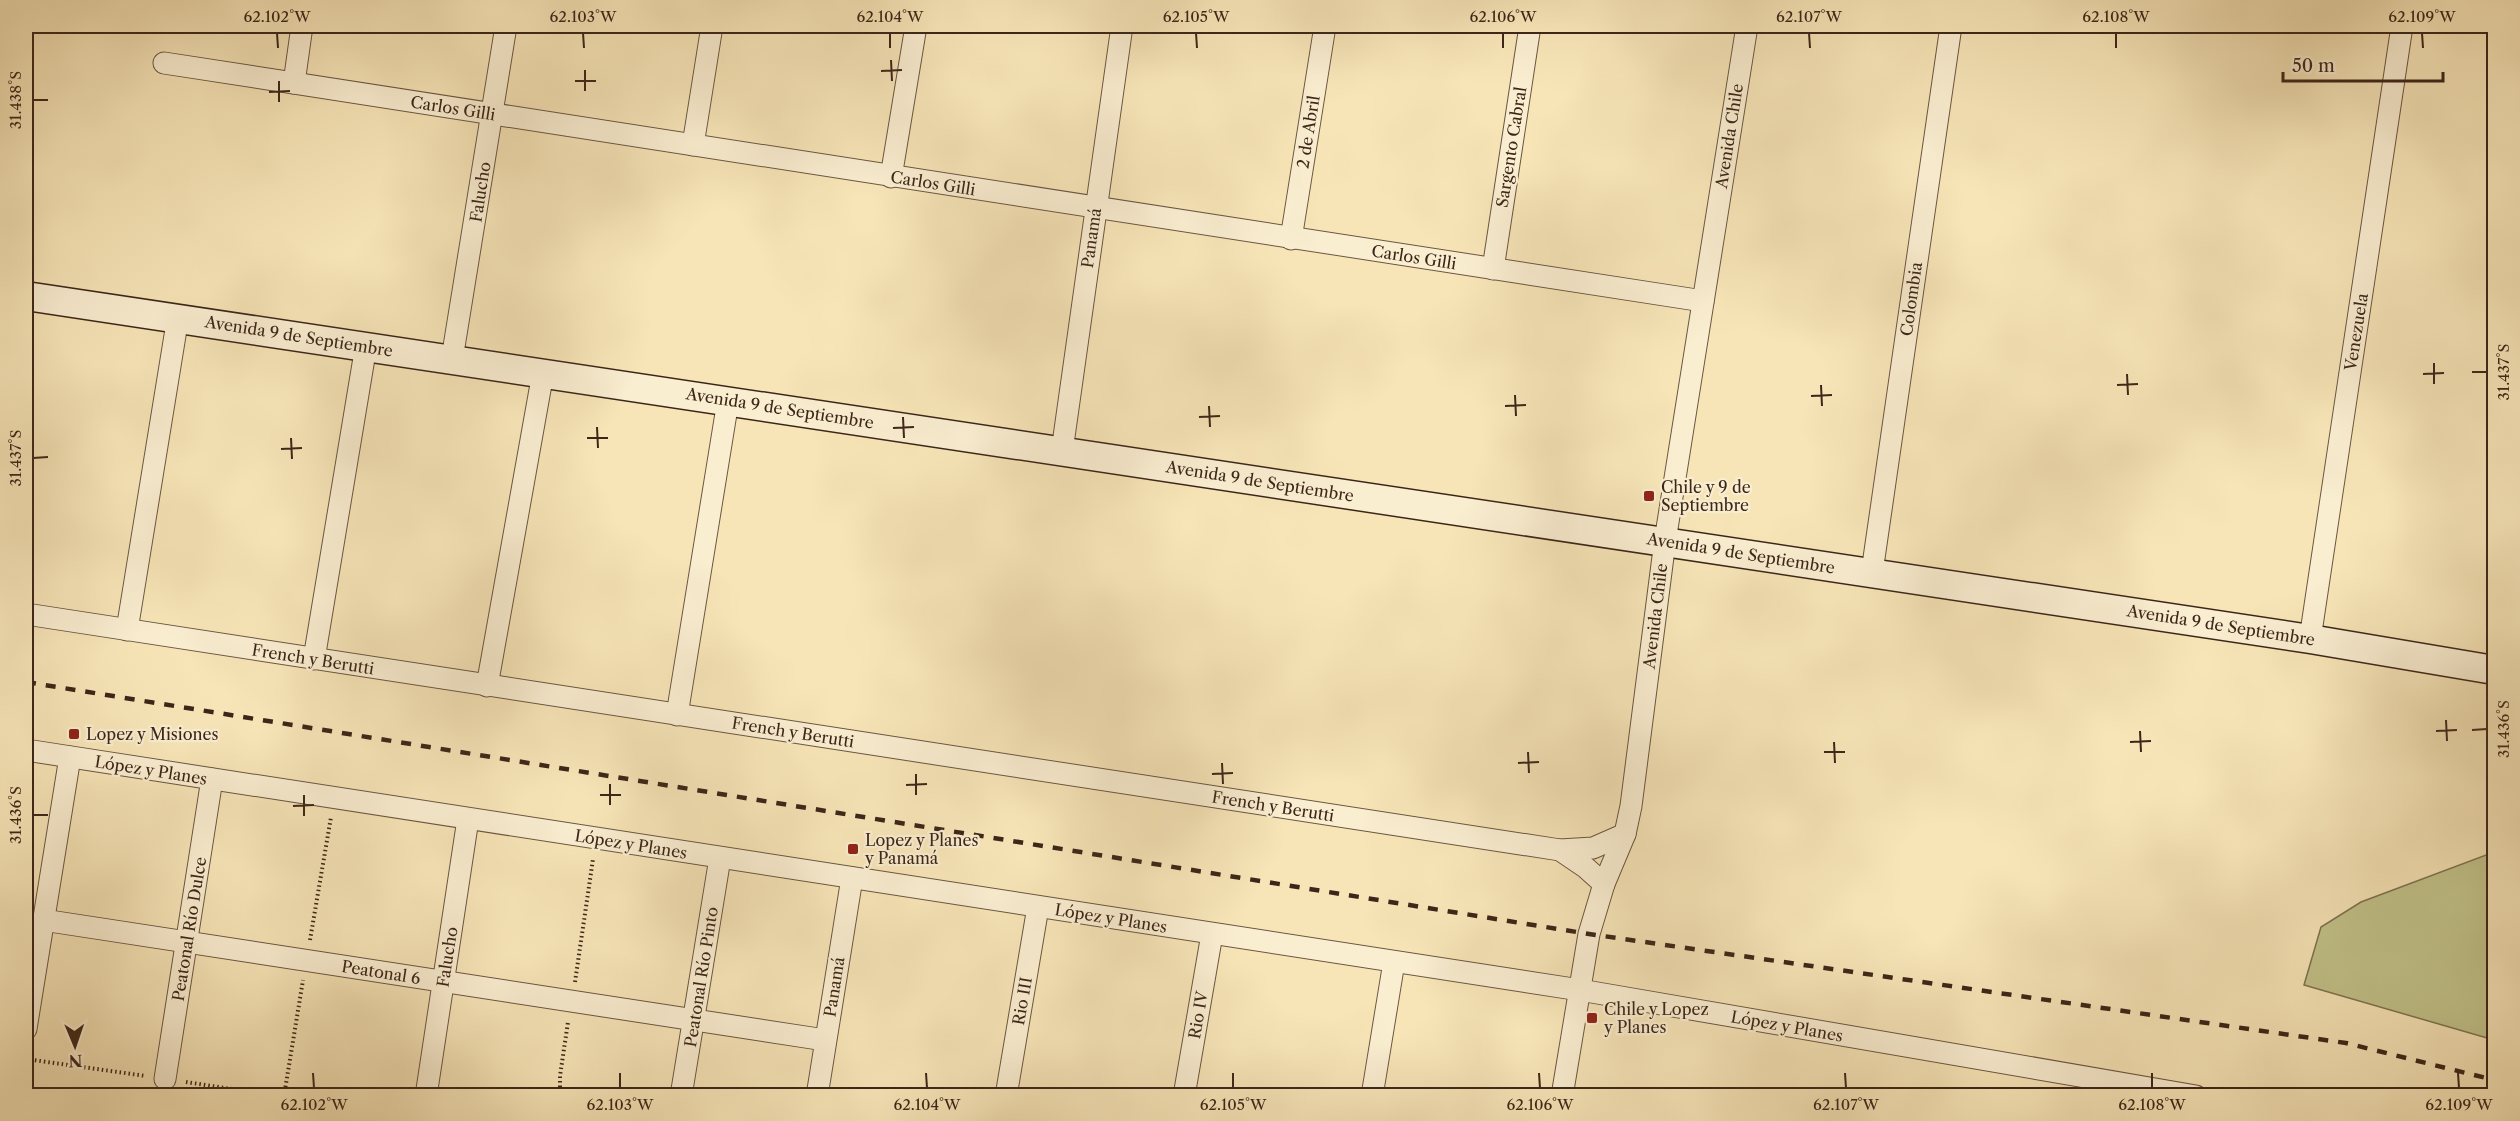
<svg xmlns="http://www.w3.org/2000/svg" width="2520" height="1121" font-family="'Libre Caslon Text',serif">
	<style>
		.green { fill: #c2c38b; stroke: #7f7452; stroke-width: 1.5 }
		.lines { fill: none; stroke-linecap: round; stroke-linejoin: round }
		.street-casing { stroke: #6b5641; stroke-width: 23 }
		.secondary-casing { stroke: #3c2619; stroke-width: 31 }
		.path { stroke: #3c2619; stroke-width: 4; stroke-dasharray: 1.5 3; stroke-linecap: butt }
		.street { stroke: #faeed1; stroke-width: 21 }
		.secondary { stroke: #faeed1; stroke-width: 28 }
		.rail { stroke: #3c2619; stroke-width: 4.5; stroke-dasharray: 10 10; stroke-linecap: butt }
		.ticks { fill: none; stroke: #3c2619; stroke-width: 2 }
		.poi-dot { fill: #8f2418; stroke: #faeed1; stroke-width: 2 }
		.labels { text-anchor: middle; dominant-baseline: central; stroke-width: 4.5; stroke-linejoin: round; paint-order: stroke }
		.street-label { font-size: 16px; fill: #3c2619; stroke: #faeed1 }
		.poi-label { font-size: 16px; fill: #3c2619; stroke: #faeed1; text-anchor: start }
		.neatline { fill: none; stroke: #3c2619; stroke-width: 2 }
		.ticks-label { font-size: 15px; text-anchor: middle; fill: #3c2619 }
	</style>
	<rect width="100%" height="100%" fill="#f7e5b8"/>
	<filter id="stains"><feTurbulence type="fractalNoise" baseFrequency=".00333" numOctaves="4"/><feColorMatrix values="0 0 0 0 .2 0 0 0 0 .09 0 0 0 0 .02 0 0 0 .5 -.17"/></filter>
	<radialGradient id="worn" r=".72"><stop offset=".6" stop-color="#630" stop-opacity="0"/><stop offset="1" stop-color="#630" stop-opacity=".3"/></radialGradient>
	<path class="green" d="M2494,852V1040L2304,985L2321,927L2361,902Z"/>
	<g class="lines">
		<g class="street-casing">
			<g id="street">
				<path d="M164,63L1703,301"/>
				<path d="M294,83L302,26"/>
				<path d="M693,145L712,26"/>
				<path d="M891,177L916,26"/>
				<path d="M1291,239L1325,26"/>
				<path d="M1493,269L1530,26"/>
				<path d="M452,359L506,26"/>
				<path d="M1062,451L1122,26"/>
				<path d="M1872,572L1951,26"/>
				<path d="M26,614L1560,850L1593,848L1625,834"/>
				<path d="M127,630L178,317"/>
				<path d="M2310,639L2402,26"/>
				<path d="M314,659L366,346"/>
				<path d="M487,686L543,373"/>
				<path d="M677,715L728,401"/>
				<path d="M26,750L1580,990L2196,1096"/>
				<path d="M1560,850L1585,867L1604,884"/>
				<path d="M43,920L825,1040"/>
				<path d="M26,1029L70,757"/>
				<path d="M165,1079L212,779"/>
				<path d="M426,1096L468,819"/>
				<path d="M681,1096L720,858"/>
				<path d="M817,1096L852,878"/>
				<path d="M1006,1096L1038,907"/>
				<path d="M1184,1096L1212,934"/>
				<path d="M1372,1096L1394,962"/>
				<path d="M1562,1096L1589,934L1604,884L1625,834L1631,806L1665,541L1747,26"/>
			</g>
		</g>
		<g class="secondary-casing">
			<path id="secondary" d="M26,296L2310,639L2494,670"/>
		</g>
		<g class="path">
			<path d="M310,940L331,817"/>
			<path d="M575,982L593,859"/>
			<path d="M26,1059L146,1076"/>
			<path d="M186,1082L277,1096"/>
			<path d="M284,1096L303,980"/>
			<path d="M560,1096V1076L568,1022"/>
		</g>
		<use href="#street" class="street"/>
		<use href="#secondary" class="secondary"/>
		<path class="rail" d="M26,682L1589,934L2346,1043L2494,1080"/>
	</g>
	<path class="ticks" d="M277,33L278,48M583,33L584,48M890,33V48M1196,33L1197,48M1503,33V48M1809,33L1810,48M2116,33V48M2422,33L2423,48M891,60L892,81M585,70V91M881,71L902,70M279,81V102M575,81H596M269,92L290,91M33,100H48M2434,363V384M2472,372H2487M2127,374L2128,395M2423,374L2444,373M1821,385L1822,406M2117,385L2138,384M1515,395L1516,416M1811,396L1832,395M1209,406L1210,427M1505,406L1526,405M903,417L904,438M1199,417L1220,416M597,427L598,448M893,428L914,427M291,438L292,459M587,438H608M281,449L302,448M33,458L48,457M2446,720L2447,741M2472,730L2487,729M2140,731L2141,752M2436,731L2457,730M1834,742L1835,763M2130,742L2151,741M1528,752L1529,773M1824,752H1845M1222,763L1223,784M1518,763L1539,762M916,774V795M1212,774L1233,773M610,784V805M906,785L927,784M304,795V816M600,795H621M293,806L314,805M33,815H48M313,1073L314,1088M620,1073V1088M926,1073L927,1088M1233,1073V1088M1539,1073L1540,1088M1845,1073L1846,1088M2152,1073V1088M2458,1073L2459,1088"/>
	<g class="poi-dot">
		<rect x="1643" y="490" width="12" height="12" rx="3"/>
		<rect x="68" y="728" width="12" height="12" rx="3"/>
		<rect x="847" y="843" width="12" height="12" rx="3"/>
		<rect x="1586" y="1012" width="12" height="12" rx="3"/>
	</g>
	<g class="labels">
		<g class="street-label">
			<text transform="translate(453 108) rotate(9)">Carlos Gilli</text>
			<text transform="translate(1308 132) rotate(-81)">2 de Abril</text>
			<text transform="translate(1729 136) rotate(-81)">Avenida Chile</text>
			<text transform="translate(1511 147) rotate(-81)">Sargento Cabral</text>
			<text transform="translate(933 183) rotate(9)">Carlos Gilli</text>
			<text transform="translate(480 192) rotate(-81)">Falucho</text>
			<text transform="translate(1091 238) rotate(-82)">Panamá</text>
			<text transform="translate(1414 257) rotate(9)">Carlos Gilli</text>
			<text transform="translate(1911 299) rotate(-82)">Colombia</text>
			<text transform="translate(2356 332) rotate(-81)">Venezuela</text>
			<text transform="translate(299 336) rotate(9)">Avenida 9 de Septiembre</text>
			<text transform="translate(780 408) rotate(9)">Avenida 9 de Septiembre</text>
			<text transform="translate(1260 481) rotate(9)">Avenida 9 de Septiembre</text>
			<text transform="translate(1741 553) rotate(9)">Avenida 9 de Septiembre</text>
			<text transform="translate(1655 616) rotate(-83)">Avenida Chile</text>
			<text transform="translate(2221 625) rotate(9)">Avenida 9 de Septiembre</text>
			<text transform="translate(313 659) rotate(9)">French y Berutti</text>
			<text transform="translate(793 732) rotate(9)">French y Berutti</text>
			<text transform="translate(151 770) rotate(9)">López y Planes</text>
			<text transform="translate(1273 806) rotate(9)">French y Berutti</text>
			<text transform="translate(631 844) rotate(9)">López y Planes</text>
			<text transform="translate(1111 918) rotate(9)">López y Planes</text>
			<text transform="translate(189 929) rotate(-81)">Peatonal Río Dulce</text>
			<text transform="translate(447 957) rotate(-81)">Falucho</text>
			<text transform="translate(381 972) rotate(9)">Peatonal 6</text>
			<text transform="translate(701 977) rotate(-81)">Peatonal Río Pinto</text>
			<text transform="translate(834 987) rotate(-81)">Panamá</text>
			<text transform="translate(1022 1001) rotate(-80)">Rio III</text>
			<text transform="translate(1198 1015) rotate(-80)">Rio IV</text>
			<text transform="translate(1787 1026) rotate(10)">López y Planes</text>
		</g>
		<g class="poi-label">
			<text x="1661" y="487">Chile y 9 de<tspan x="1661" dy="18">Septiembre</tspan></text>
			<text x="86" y="734">Lopez y Misiones</text>
			<text x="865" y="840">Lopez y Planes<tspan x="865" dy="18">y Panamá</tspan></text>
			<text x="1604" y="1009">Chile y Lopez<tspan x="1604" dy="18">y Planes</tspan></text>
		</g>
	</g>
	<rect width="2520" height="1121" fill="none" stroke="#f7e5b8" stroke-width="66"/>
	<g transform="translate(75 1046) rotate(178)" stroke="#faeed1" stroke-width="4.5" paint-order="stroke">
	<path d="M0-4.5L10 22L0 15L-10 22Z" fill="#3c2619"/>
	<text y="-9" font-size="16" font-weight="bold" text-anchor="middle" fill="#3c2619">N</text>
	</g>
	<path d="M2283 72v9h160v-9" fill="none" stroke="#3c2619" stroke-width="3"/>
	<text x="2292" y="72" font-size="18" fill="#3c2619" stroke="#faeed1" stroke-width="4.5" paint-order="stroke">50 m</text>
	<rect x="33" y="33" width="2454" height="1055" class="neatline"/>
	<g class="ticks-label">
		<text x="277" y="22">62.102°W</text>
		<text x="583" y="22">62.103°W</text>
		<text x="890" y="22">62.104°W</text>
		<text x="1196" y="22">62.105°W</text>
		<text x="1503" y="22">62.106°W</text>
		<text x="1809" y="22">62.107°W</text>
		<text x="2116" y="22">62.108°W</text>
		<text x="2422" y="22">62.109°W</text>
		<text transform="translate(16 100) rotate(-90)" y="5">31.438°S</text>
		<text transform="translate(2504 372) rotate(-90)" y="5">31.437°S</text>
		<text transform="translate(16 458) rotate(-90)" y="5">31.437°S</text>
		<text transform="translate(2504 729) rotate(-90)" y="5">31.436°S</text>
		<text transform="translate(16 815) rotate(-90)" y="5">31.436°S</text>
		<text x="314" y="1110">62.102°W</text>
		<text x="620" y="1110">62.103°W</text>
		<text x="927" y="1110">62.104°W</text>
		<text x="1233" y="1110">62.105°W</text>
		<text x="1540" y="1110">62.106°W</text>
		<text x="1846" y="1110">62.107°W</text>
		<text x="2152" y="1110">62.108°W</text>
		<text x="2459" y="1110">62.109°W</text>
	</g>
	<rect width="100%" height="100%" filter="url(#stains)"/>
	<rect width="100%" height="100%" fill="url(#worn)"/>
</svg>
